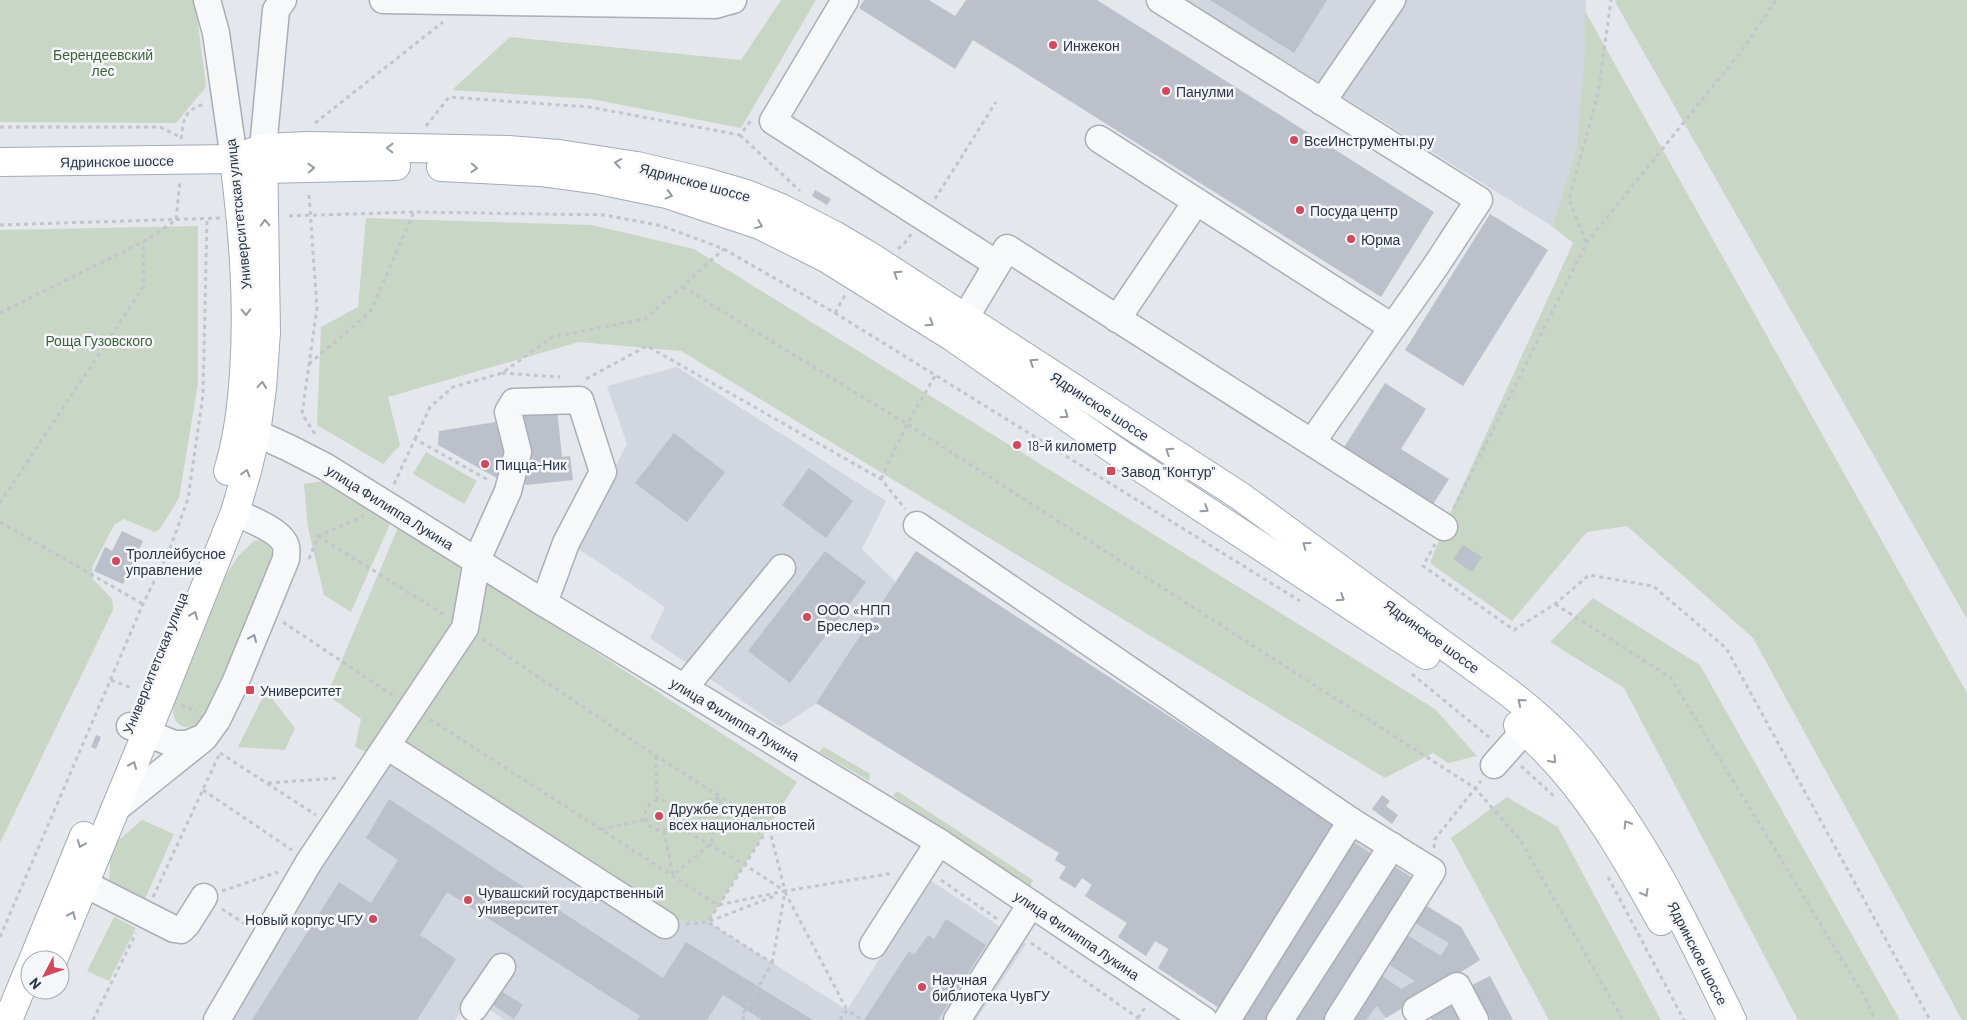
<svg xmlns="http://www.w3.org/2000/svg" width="1967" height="1020" font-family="Barlow,sans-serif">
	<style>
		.built { fill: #d2d6de }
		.green { fill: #c9d6c5 }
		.building { fill: #bbc0ca }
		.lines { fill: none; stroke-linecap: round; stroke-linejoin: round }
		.minor-casing { stroke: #a9aeb7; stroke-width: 29 }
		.major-casing { stroke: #a3abb8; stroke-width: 30 }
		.path { stroke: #c2c5cb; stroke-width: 3; stroke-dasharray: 4 4; stroke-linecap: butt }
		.minor { stroke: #f7f8fa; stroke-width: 26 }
		.major { stroke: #fff; stroke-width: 28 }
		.oneway { stroke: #959aa2 }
		.oneway2 { stroke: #9196a0 }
		.poi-dot { fill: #d1495b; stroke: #f4f6f9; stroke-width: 2 }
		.labels { text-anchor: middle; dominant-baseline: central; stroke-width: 5; stroke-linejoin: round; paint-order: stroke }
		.poi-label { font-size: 14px; fill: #2b3445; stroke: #f4f6f9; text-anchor: start }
		.park-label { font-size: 14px; fill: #3f6138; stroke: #f4f6f9 }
		.street-label { font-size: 14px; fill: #2b3445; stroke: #f4f6f9 }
	</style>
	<rect width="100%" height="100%" fill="#e4e7ec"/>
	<g class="built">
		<path d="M1186,0H1586L1584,63L1576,151L1552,226Z"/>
		<path d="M677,367L886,501L862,549L896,582L1342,829L1419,882L1422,903L1461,927L1480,960L1382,1020H1237L1158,968L1168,949L1155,941L1146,956L1118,937L1127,923L1085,896L1092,884L1082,878L1075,888L1059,878L1066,867L1055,860L1059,853L817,703L780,727L650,638L665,607L574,546L627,444L607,386Z"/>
		<path d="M398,745L665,920L708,922L847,1010L930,880L1026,944L976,1020H505L471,997L455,1020H226Z"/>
	</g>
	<g class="green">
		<path d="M0,0H195L206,87L176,123L0,122Z"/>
		<path d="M781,0H816L741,128L591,99L452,90L510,37L741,60Z"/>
		<path d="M1616,0H1967V619L1615,2Z"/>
		<path d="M1585,11L1967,693V1020H1962L1753,638L1627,526L1587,532L1512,621L1430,563L1444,527L1573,243L1552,226L1576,151L1584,63Z"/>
		<path d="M366,218L592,225L694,249L1435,709L1477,756L1448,763L1433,753L1385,778L681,351L579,342L388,397L400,445L383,464L317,425L321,327L358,307Z"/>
		<path d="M198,226V383L179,498L160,529L155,532L124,519L114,525L92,567L93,579L112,599L113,610L0,843V230Z"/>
		<path d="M426,452L477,481L464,504L413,474Z"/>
		<path d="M325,481L390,524L351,612L324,595L308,528L304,484Z"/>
		<path d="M399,525L797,782L708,922L665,920L398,745L373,755L355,747L361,719L327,695Z"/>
		<path d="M262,540L269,543L273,555L270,575L209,715C192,734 169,731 174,702L226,575L239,555L254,541Z"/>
		<path d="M1593,598L1700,665L1900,1020H1798L1624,688L1550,642Z"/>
		<path d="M266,691L295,728L285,750L238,747Z"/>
		<path d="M824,747L870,774L869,781L819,752Z"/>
		<path d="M897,791L1033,880L1030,887L893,796Z"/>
		<path d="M1507,797L1558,827L1661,1020H1549L1451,838Z"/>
		<path d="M142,820L174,834L144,901L109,883L111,847Z"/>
		<path d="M114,917L136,928L109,981L87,971Z"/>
	</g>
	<g class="building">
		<path d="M864,0H929L955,16L966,0H1097L1434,212L1381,297L973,40L955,69L859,8Z"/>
		<path d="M1210,0H1327L1294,53Z"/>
		<path d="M815,190L831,199L827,205L812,196Z"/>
		<path d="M1490,214L1548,250L1463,386L1405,350Z"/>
		<path d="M1385,383L1426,409L1401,449L1449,479L1430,509L1341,452Z"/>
		<path d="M557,409L562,457L570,456L573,480L527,485L502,472V481L438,445L439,431L496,422V427L522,410Z"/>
		<path d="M674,433L725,472L687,522L635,483Z"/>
		<path d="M809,468L853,501L826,538L782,505Z"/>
		<path d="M122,531L143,541L123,584L94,571L105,547L112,551Z"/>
		<path d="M1463,545L1482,557L1472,572L1453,559Z"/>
		<path d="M825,551L866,582L790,683L748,651Z"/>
		<path d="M916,551L1342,829L1224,1011L1158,968L1169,949L1155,941L1146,956L1118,937L1127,923L1085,896L1092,885L1082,878L1075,888L1059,878L1066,867L1055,860L1059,853L816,703Z"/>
		<path d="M96,735L101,737L96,749L91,747Z"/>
		<path d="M1382,795L1390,801L1386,806L1398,815L1392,824L1372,809Z"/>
		<path d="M389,799L663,978L686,942L813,1020H762L723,995L707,1020H637L640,1016L447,892L420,935L456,959L417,1020H252L339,882L371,903L398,860L366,838Z"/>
		<path d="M1350,840L1378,858L1275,1020H1241Z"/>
		<path d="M1390,864L1419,882L1332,1020H1292Z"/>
		<path d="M1422,903L1461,927L1480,960L1386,1018L1377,1006L1366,1020H1349L1378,973L1401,989L1415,981L1385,962L1404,933L1441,956L1449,943L1410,920Z"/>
		<path d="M946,919L986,945L938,1020H864L909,951L914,955L928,935L934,939Z"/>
		<path d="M1490,976L1513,1020H1491L1472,985Z"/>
		<path d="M496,988L523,1005L514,1019L487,1001Z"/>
		<path d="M1457,997L1469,1020H1432L1428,1012Z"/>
	</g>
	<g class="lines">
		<g class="minor-casing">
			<g id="minor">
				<path d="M207,0L216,33L234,159"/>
				<path d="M383,0L715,5L733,0"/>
				<path d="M845,0L773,121L997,264"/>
				<path d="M1160,0L1479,200L1435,267L1312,442"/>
				<path d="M1322,102L1392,0"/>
				<path d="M1099,139L1392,327"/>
				<path d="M263,148L276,10L283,0"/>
				<path d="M965,318L1007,248L1444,527"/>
				<path d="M1117,319L1196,202"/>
				<path d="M256,433L289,448L326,467L544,603L939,842L1204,1020"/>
				<path d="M917,525L1351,821L1432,871L1338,1020"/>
				<path d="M684,688L782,568"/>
				<path d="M130,726L174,744H187L202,738"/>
				<path d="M387,746L665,925"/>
				<path d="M1494,765L1525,730"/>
				<path d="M114,810L204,738L217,720L235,683L286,559C286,556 287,551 286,547C283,531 249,519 235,512"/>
				<path d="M85,884L174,929L181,930L187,924L204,897"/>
				<path d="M873,945L939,842"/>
				<path d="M474,1008L502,967"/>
				<path d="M1416,1010L1457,986L1475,1020"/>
				<path d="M217,1020L309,862L465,628L477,560L508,491L518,452L508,412L514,402L580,400L603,472L566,543L544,603"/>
				<path d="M957,1020L1031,904"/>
				<path d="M1227,1020L1351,821"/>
				<path d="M1280,1020L1392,846"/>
			</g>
		</g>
		<g class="major-casing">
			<g id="major">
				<path d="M234,159L263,169L396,166"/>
				<path d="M0,162L234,159L263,148L308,146L508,150L559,154L637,166L705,182L746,194L781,208L834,235L868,255L1240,496L1508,692C1530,709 1551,727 1570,748C1640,827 1686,925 1732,1020"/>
				<path d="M441,167L540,172L599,180L667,194L760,225L826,258L954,338L1120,454L1426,655"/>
				<path d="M228,471C238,439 242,405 244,373C249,299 243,232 234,159"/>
				<path d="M1518,725C1581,778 1622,850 1661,921"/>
				<path d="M33,960L84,836"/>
				<path d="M53,960L161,698L235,512L247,471L256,433L262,388L266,332L263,150"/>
				<path d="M8,1020L30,967"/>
			</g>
		</g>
		<g class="path">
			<path d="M315,123L443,22"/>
			<path d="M426,126L449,97L589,107L740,135L752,119"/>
			<path d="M0,127H160L180,137"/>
			<path d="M740,135L800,191"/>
			<path d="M181,139C184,119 183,111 204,104"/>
			<path d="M309,195L317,308L302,414L317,437"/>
			<path d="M935,199L996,102"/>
			<path d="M289,216L414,212L605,215L662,226L724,249L835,313L1300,601"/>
			<path d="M0,225L220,218"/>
			<path d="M1586,242L1569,199L1598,94L1611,0"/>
			<path d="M898,249L904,244L912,233"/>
			<path d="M683,287L907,424L1475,788L1521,841L1623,1020"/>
			<path d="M0,313L143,242L176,220L180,181"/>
			<path d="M835,313L845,295"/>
			<path d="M309,364L370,312L414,212"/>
			<path d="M502,373L560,377"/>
			<path d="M586,379L647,346L881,479L905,509"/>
			<path d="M415,439L430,407L453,387L502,373L552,337L645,319L724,249"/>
			<path d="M881,479L907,424L935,376"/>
			<path d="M394,484L415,439L490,481"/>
			<path d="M0,503L144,286L143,242"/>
			<path d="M1454,508L1587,242L1740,53L1776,0"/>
			<path d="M0,522L143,604"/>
			<path d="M318,536L445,615"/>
			<path d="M1435,544L1423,566L1514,630L1555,604L1589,575L1653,586L1726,648L1930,1020"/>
			<path d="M309,559L318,536L364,516"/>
			<path d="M1555,604L1670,677L1866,999L1875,1020"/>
			<path d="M283,622L395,697"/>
			<path d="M1412,674L1490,738"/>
			<path d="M111,680L132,688"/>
			<path d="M181,705L197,711"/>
			<path d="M430,719L718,905L785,891L769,827L656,756L482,639"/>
			<path d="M220,753L316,815"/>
			<path d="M656,756L657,800"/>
			<path d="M1521,766L1555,797"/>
			<path d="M268,783L339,778"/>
			<path d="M203,790L292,850"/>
			<circle cx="660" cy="815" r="15"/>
			<path d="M674,824L745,865L785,891L894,873"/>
			<path d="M601,829L644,820"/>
			<path d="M664,831L673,875L711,844L721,797L675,811"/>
			<path d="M1434,848L1435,839L1481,781"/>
			<path d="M1608,877L1684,1020"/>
			<path d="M941,880L997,919"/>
			<path d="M222,891L278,872"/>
			<path d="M785,892L847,1010"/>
			<path d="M153,897L219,755"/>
			<path d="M222,909L248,926"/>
			<path d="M686,924L708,922L777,895"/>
			<path d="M0,937L143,604L169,551L188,499L203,395L207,219"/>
			<path d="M1031,943L1141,1020"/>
			<path d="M772,963L785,892"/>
			<path d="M1138,1018L1146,1006"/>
			<path d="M93,1020L136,933"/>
			<path d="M744,1020L742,1015L772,963L708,922L769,827"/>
			<path d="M840,1020L847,1010L862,1020"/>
		</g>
		<use href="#minor" class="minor"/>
		<use href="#major" class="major"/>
	</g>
	<defs><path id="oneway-chevron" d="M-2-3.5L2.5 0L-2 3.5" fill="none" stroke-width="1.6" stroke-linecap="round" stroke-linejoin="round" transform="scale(1.25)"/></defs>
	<g class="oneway">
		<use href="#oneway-chevron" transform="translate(390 148) rotate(-179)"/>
		<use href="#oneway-chevron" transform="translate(618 163) rotate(-171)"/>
		<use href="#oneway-chevron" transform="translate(311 168) rotate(-2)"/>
		<use href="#oneway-chevron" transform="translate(474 168) rotate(3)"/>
		<use href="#oneway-chevron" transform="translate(669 195) rotate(15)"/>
		<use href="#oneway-chevron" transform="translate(265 223) rotate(-92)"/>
		<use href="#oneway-chevron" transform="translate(759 225) rotate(22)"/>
		<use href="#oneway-chevron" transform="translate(897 274) rotate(-147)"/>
		<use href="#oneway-chevron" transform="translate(246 312) rotate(89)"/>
		<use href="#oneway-chevron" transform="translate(930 323) rotate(33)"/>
		<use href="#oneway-chevron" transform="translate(1033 362) rotate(-147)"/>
		<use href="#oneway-chevron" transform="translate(262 385) rotate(-85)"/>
		<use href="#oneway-chevron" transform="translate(1065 415) rotate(35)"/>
		<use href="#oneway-chevron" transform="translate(1169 451) rotate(-147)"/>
		<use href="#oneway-chevron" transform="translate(246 473) rotate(-74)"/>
		<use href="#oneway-chevron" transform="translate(1205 509) rotate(33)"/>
		<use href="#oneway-chevron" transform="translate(1306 545) rotate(-144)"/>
		<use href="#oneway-chevron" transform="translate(1341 598) rotate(33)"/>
		<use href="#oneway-chevron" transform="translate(194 615) rotate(-68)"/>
		<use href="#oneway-chevron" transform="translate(1521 702) rotate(-140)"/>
		<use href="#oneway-chevron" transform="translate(1553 760) rotate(48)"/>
		<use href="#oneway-chevron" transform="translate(133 765) rotate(-67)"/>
		<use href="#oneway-chevron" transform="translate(1627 824) rotate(-122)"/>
		<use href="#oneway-chevron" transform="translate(81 844) rotate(112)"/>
		<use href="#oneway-chevron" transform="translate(1645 893) rotate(61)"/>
		<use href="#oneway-chevron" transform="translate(72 915) rotate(-67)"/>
	</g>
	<use class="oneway2" href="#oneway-chevron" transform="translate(253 638) rotate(-67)"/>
	<g class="poi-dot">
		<circle cx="1053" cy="45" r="5"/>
		<circle cx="1166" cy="91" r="5"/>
		<circle cx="1294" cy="140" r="5"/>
		<circle cx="1300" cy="210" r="5"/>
		<circle cx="1351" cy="239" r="5"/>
		<circle cx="1017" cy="445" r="5"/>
		<circle cx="485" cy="464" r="5"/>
		<rect x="1106" y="466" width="10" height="10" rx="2.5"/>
		<circle cx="116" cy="561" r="5"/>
		<circle cx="807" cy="617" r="5"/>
		<rect x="245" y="685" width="10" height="10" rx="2.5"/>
		<circle cx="659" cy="816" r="5"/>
		<circle cx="468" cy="900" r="5"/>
		<circle cx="373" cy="919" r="5"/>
		<circle cx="922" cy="987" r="5"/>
	</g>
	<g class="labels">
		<g class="poi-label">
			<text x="1063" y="45">Инжекон</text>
			<text x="1176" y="91">Панулми</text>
			<text x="1304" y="140">ВсеИнструменты.ру</text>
			<text x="1310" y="210">Посуда центр</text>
			<text x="1361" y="239">Юрма</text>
			<text x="1027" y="445">18-й километр</text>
			<text x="495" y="464">Пицца-Ник</text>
			<text x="1121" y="471">Завод "Контур"</text>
			<text x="126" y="553">Троллейбусное<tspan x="126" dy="16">управление</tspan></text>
			<text x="817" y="609">ООО «НПП<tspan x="817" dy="16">Бреслер»</tspan></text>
			<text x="260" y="690">Университет</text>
			<text x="669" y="808">Дружбе студентов<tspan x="669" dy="16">всех национальностей</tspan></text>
			<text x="478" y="892">Чувашский государственный<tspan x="478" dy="16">университет</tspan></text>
			<text x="363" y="919" text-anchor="end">Новый корпус ЧГУ</text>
			<text x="932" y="979">Научная<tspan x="932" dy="16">библиотека ЧувГУ</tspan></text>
		</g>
		<g class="park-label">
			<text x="103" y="54">Берендеевский<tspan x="103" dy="16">лес</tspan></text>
			<text x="99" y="340">Роща Гузовского</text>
		</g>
		<g class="street-label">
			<text transform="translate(117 161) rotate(-1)">Ядринское шоссе</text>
			<text transform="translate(695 182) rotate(15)">Ядринское шоссе</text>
			<text transform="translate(238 214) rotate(-96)">Университетская улица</text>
			<text transform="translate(1100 406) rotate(33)">Ядринское шоссе</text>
			<text transform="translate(390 507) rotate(32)">улица Филиппа Лукина</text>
			<text transform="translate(1432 636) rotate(36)">Ядринское шоссе</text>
			<text transform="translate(155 663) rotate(-68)">Университетская улица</text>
			<text transform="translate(735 719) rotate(31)">улица Филиппа Лукина</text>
			<text transform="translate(1077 935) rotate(34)">улица Филиппа Лукина</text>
			<text transform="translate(1698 953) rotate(63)">Ядринское шоссе</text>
		</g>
	</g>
	<g transform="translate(45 975) rotate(229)"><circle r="24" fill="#f4f6f9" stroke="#a4a8b1"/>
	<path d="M0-4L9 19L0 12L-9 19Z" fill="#d1495b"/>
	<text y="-8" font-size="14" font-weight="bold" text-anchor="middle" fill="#2b3445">N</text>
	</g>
</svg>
